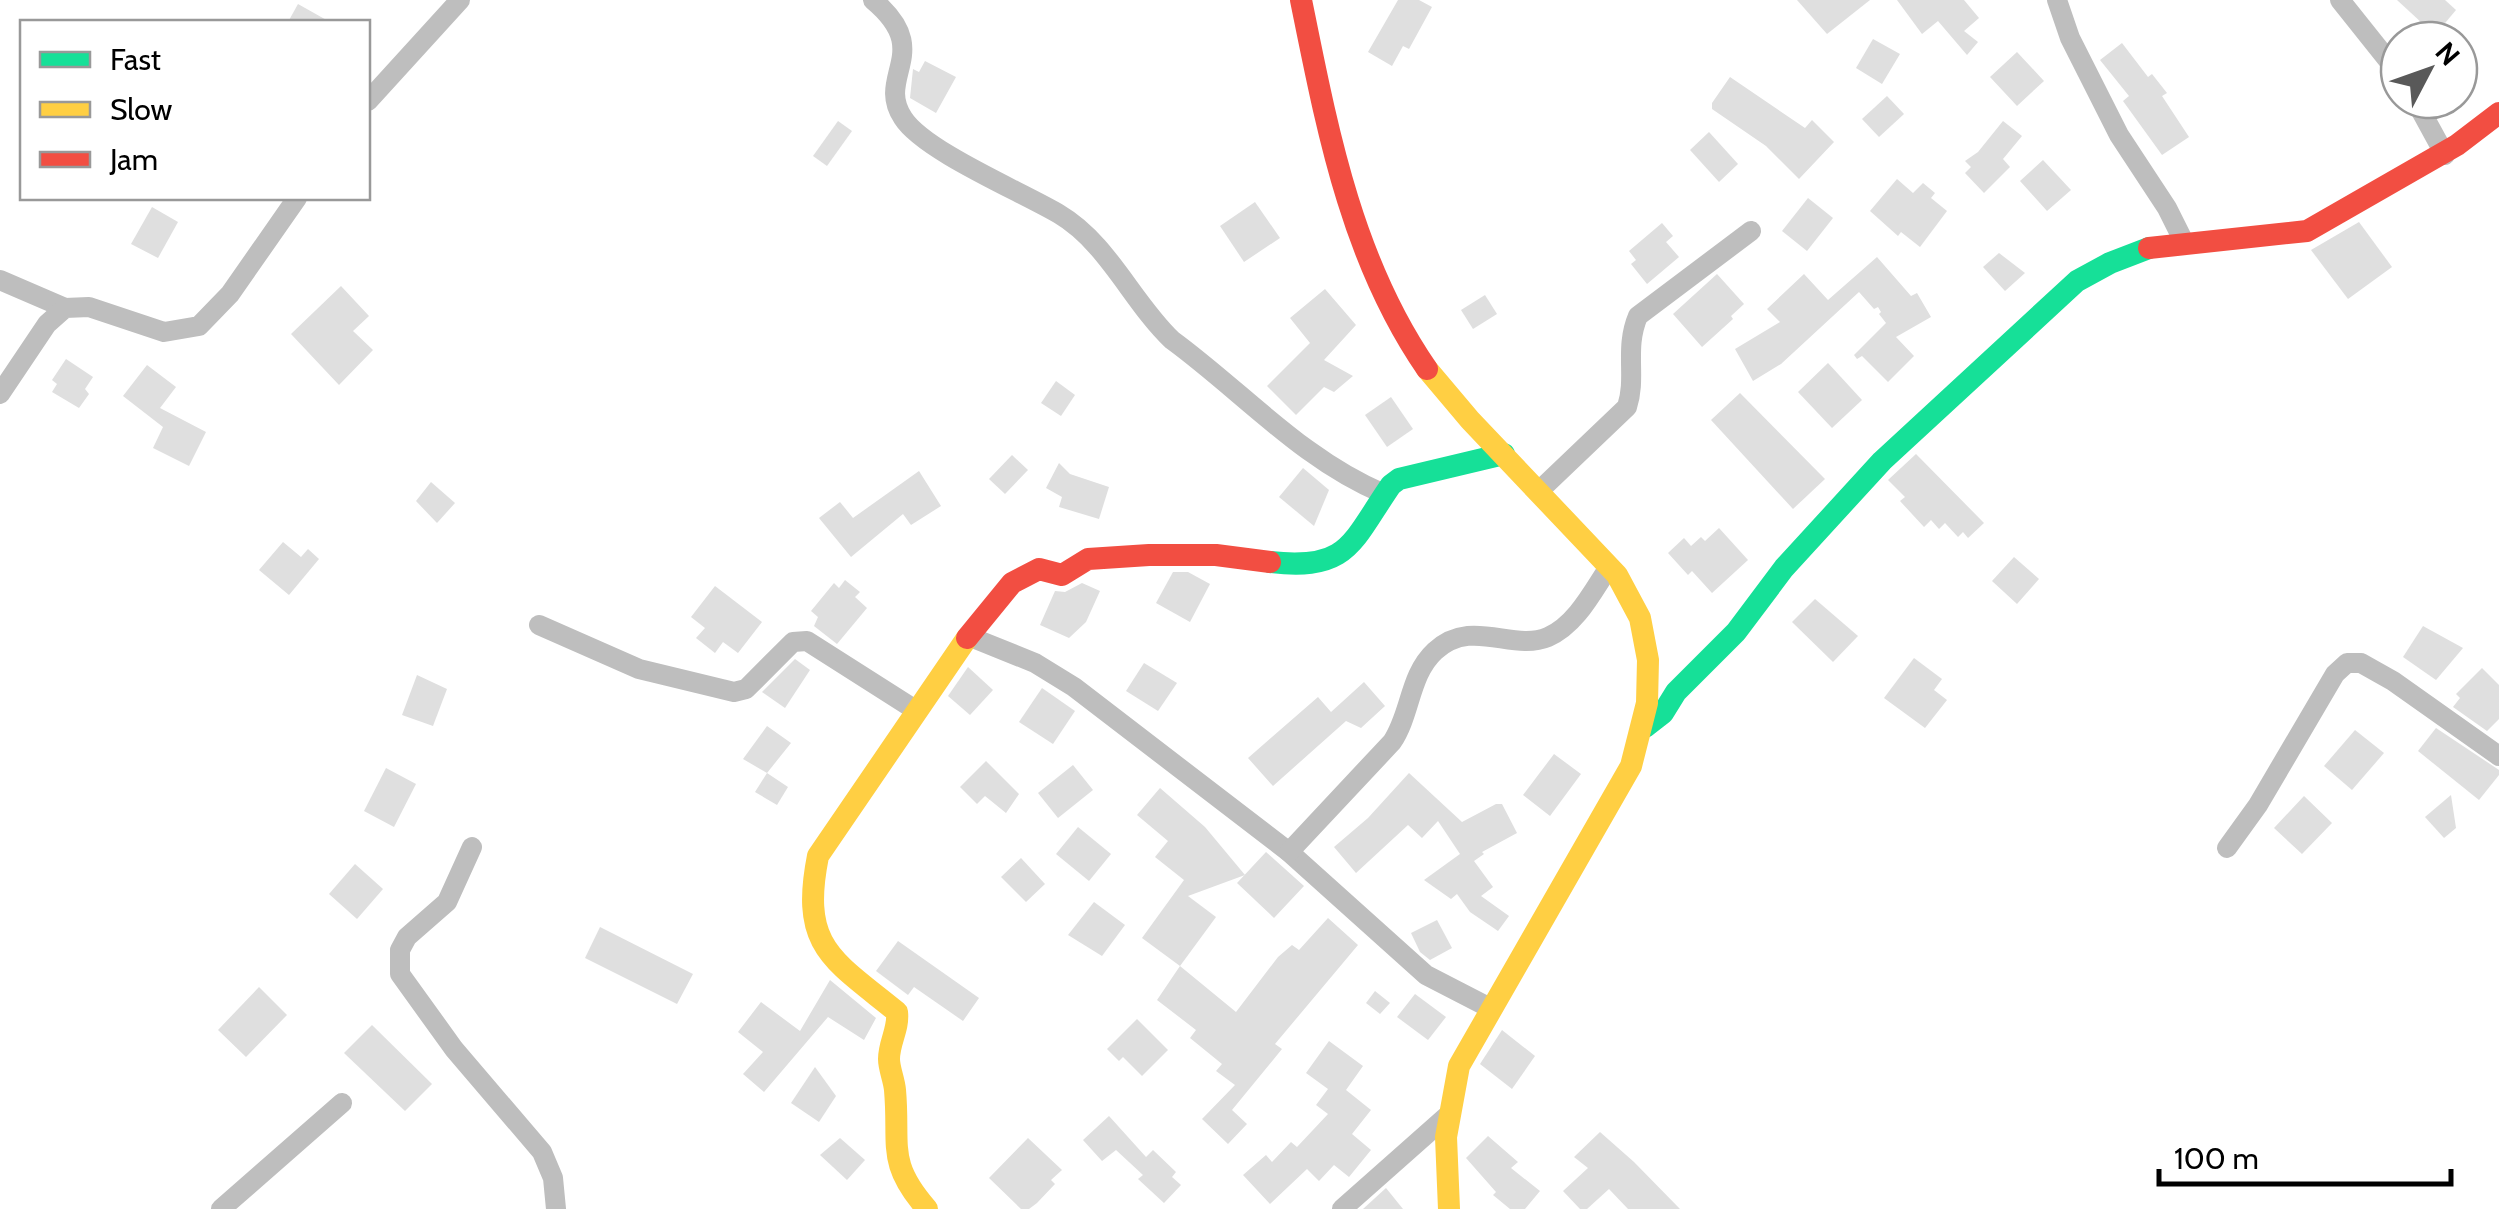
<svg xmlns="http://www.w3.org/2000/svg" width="2499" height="1209" font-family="Cabin,sans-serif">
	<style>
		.building { fill: #dfdfdf }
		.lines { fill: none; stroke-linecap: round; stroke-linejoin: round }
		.street { stroke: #bebebe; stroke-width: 20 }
		.fast { stroke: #16e098; stroke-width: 22 }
		.slow { stroke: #ffcf43; stroke-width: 22 }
		.jam { stroke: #f24e42; stroke-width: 22 }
	</style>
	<rect width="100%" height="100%" fill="#fff"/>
	<g class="building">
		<path d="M1398,0H1419L1432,7L1409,49L1403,46L1392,66L1368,52Z"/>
		<path d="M1797,0H1870L1827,34Z"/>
		<path d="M1897,0H1964L1979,18L1964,31L1978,42L1967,55L1938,21L1922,34Z"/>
		<path d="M2397,0H2445L2456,10L2435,35Z"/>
		<path d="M298,4L330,22H288Z"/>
		<path d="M1873,39L1900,54L1882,84L1856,68Z"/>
		<path d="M2122,43L2148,77L2152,74L2167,93L2162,96L2189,137L2162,155L2123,101L2129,96L2100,60Z"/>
		<path d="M2017,52L2044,81L2017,106L1990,77Z"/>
		<path d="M925,61L956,77L936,113L910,98L913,69L919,72Z"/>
		<path d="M1730,77L1805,128L1812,120L1834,142L1799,179L1766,146L1712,109V103Z"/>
		<path d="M1887,96L1904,114L1879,137L1862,119Z"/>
		<path d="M838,121L852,131L827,166L813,156Z"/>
		<path d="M2003,121L2022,136L2003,159L2010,167L1984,193L1965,173L1971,167L1965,161L1978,152Z"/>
		<path d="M1709,132L1738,164L1719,182L1690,150Z"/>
		<path d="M2043,160L2071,190L2047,211L2020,181Z"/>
		<path d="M1897,179L1913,193L1923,183L1935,193L1931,198L1947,211L1920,247L1901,232L1898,236L1870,211Z"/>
		<path d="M1808,198L1833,218L1807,251L1782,231Z"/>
		<path d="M1255,202L1280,238L1244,262L1220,226Z"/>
		<path d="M152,207L178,222L158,258L131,244Z"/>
		<path d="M2359,222L2392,267L2348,299L2311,250Z"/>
		<path d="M1662,223L1673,236L1666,242L1679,257L1647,284L1631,264L1636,260L1629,251Z"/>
		<path d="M1999,253L2025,273L2005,291L1983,267Z"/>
		<path d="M1877,257L1911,296L1917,293L1931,317L1896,337L1914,356L1888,382L1862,356L1857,359L1854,355L1886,323L1879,314L1881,312L1878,307L1874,309L1859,292L1781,364L1753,381L1735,349L1780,322L1767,309L1804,274L1828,300Z"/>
		<path d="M1717,274L1744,304L1731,316L1733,319L1702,347L1673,314Z"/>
		<path d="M341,286L369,316L353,331L373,350L339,385L291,334Z"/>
		<path d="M1325,289L1356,325L1324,360L1353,376L1334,392L1324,387L1296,415L1267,386L1310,343L1290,318Z"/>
		<path d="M1485,295L1497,314L1473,329L1461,310Z"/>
		<path d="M66,359L93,377L85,389L89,394L79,408L52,392L57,384L52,380Z"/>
		<path d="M1828,363L1862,400L1832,428L1798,392Z"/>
		<path d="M147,365L176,387L160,408L206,432L189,466L153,448L163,427L123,396Z"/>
		<path d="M1056,381L1075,395L1061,416L1041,403Z"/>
		<path d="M1740,393L1825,479L1793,509L1711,420Z"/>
		<path d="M1391,397L1413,429L1387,447L1365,415Z"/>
		<path d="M1916,454L1984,523L1968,538L1963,532L1958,537L1945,523L1939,529L1931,520L1924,527L1900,501L1905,497L1888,480Z"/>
		<path d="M1012,455L1028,470L1005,494L989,479Z"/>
		<path d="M1059,463L1070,474L1109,487L1099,519L1059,507L1062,497L1046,488Z"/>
		<path d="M1303,468L1329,490L1314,526L1279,497Z"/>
		<path d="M919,471L941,506L911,525L903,514L851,557L819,518L840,502L853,518Z"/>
		<path d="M431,482L455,503L437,523L416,501Z"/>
		<path d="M1719,528L1748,560L1712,593L1692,571L1688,575L1668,553L1684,538L1691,546L1701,537L1705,541Z"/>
		<path d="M283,542L301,557L308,549L319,559L289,595L259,570Z"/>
		<path d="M2014,557L2039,579L2017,604L1992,581Z"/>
		<path d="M1173,572H1188L1210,584L1190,622L1156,603Z"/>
		<path d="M845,580L860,592L855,597L867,608L837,644L814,626L818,617L811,611L834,583L839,588Z"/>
		<path d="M1082,583L1100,591L1086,622L1069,638L1040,625L1055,591L1065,592Z"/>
		<path d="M715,586L762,622L738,653L723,642L715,653L696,638L705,628L691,617Z"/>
		<path d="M1815,599L1858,636L1833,662L1792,622Z"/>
		<path d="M2423,626L2463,648L2436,680L2403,657Z"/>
		<path d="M1914,658L1942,679L1934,690L1947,700L1925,728L1884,698Z"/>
		<path d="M795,659L810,670L785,708L762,692Z"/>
		<path d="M1144,663L1177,683L1158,711L1126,691Z"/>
		<path d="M968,667L993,690L970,715L948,696Z"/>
		<path d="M2482,668L2499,685V719L2487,731L2453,707L2460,698L2456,694Z"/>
		<path d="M417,675L447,689L433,726L402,715Z"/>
		<path d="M1364,682L1385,706L1361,728L1346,721L1273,786L1248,758L1318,697L1331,712Z"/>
		<path d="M1042,688L1075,711L1053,744L1019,722Z"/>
		<path d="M767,726L791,743L767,773L743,759Z"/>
		<path d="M2436,728L2499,770V775L2479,800L2418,751Z"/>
		<path d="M2355,730L2384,753L2352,790L2324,766Z"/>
		<path d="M1554,754L1581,774L1550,816L1523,795Z"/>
		<path d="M986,761L1019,794L1006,813L985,796L977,804L960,787Z"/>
		<path d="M1073,765L1093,790L1058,818L1038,793Z"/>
		<path d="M386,768L416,784L394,827L364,811Z"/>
		<path d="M767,773L788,787L777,805L755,792Z"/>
		<path d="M1409,773L1462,822L1496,804H1502L1517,833L1482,852L1484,854L1474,861L1493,887L1481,896L1509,916L1498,931L1470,912L1457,894L1451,899L1424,880L1460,854L1438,821L1422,838L1408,825L1356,873L1334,847L1368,818Z"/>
		<path d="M1160,788L1205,827L1245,875L1188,896L1216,917L1180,966L1142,938L1184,880L1155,857L1168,841L1137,815Z"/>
		<path d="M2451,795L2456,828L2444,838L2425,817Z"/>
		<path d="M2304,796L2332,823L2302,854L2274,828Z"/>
		<path d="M1078,827L1111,854L1089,881L1056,854Z"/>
		<path d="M1266,852L1304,886L1274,918L1237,883Z"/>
		<path d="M1021,858L1045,884L1026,902L1001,877Z"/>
		<path d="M355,864L383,889L357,919L329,894Z"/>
		<path d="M1094,902L1125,925L1102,956L1068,935Z"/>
		<path d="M1328,918L1358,945L1275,1044L1282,1049L1232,1110L1247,1124L1228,1144L1202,1119L1235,1085L1216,1071L1222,1064L1190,1038L1196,1030L1157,1000L1180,966L1236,1012L1278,957L1292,945L1299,950Z"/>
		<path d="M1437,920L1452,948L1430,960L1420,952L1411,933Z"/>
		<path d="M600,927L693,974L677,1004L585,958Z"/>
		<path d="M898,941L979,998L963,1021L914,987L908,995L876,971Z"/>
		<path d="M830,980L876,1018L864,1040L828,1017L764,1092L743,1074L763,1052L738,1032L761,1002L800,1031Z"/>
		<path d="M259,987L287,1015L246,1057L218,1030Z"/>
		<path d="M1375,991L1390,1003L1380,1014L1366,1003Z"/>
		<path d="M1415,994L1446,1017L1428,1040L1397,1017Z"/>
		<path d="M1137,1019L1168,1050L1142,1076L1123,1057L1119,1061L1107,1049Z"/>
		<path d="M372,1025L432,1084L405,1111L344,1053Z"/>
		<path d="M1502,1030L1535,1056L1512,1089L1480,1064Z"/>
		<path d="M1329,1041L1363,1066L1346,1090L1371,1110L1352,1134L1371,1150L1349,1177L1334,1165L1319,1181L1307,1169L1270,1204L1243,1175L1266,1155L1272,1162L1291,1142L1297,1147L1328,1114L1316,1105L1328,1089L1306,1073Z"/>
		<path d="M815,1067L836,1096L819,1122L791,1103Z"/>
		<path d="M1109,1116L1146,1157L1153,1150L1176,1172L1172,1177L1181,1185L1164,1203L1138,1179L1143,1175L1116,1150L1102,1161L1083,1140Z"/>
		<path d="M1600,1132L1634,1162L1680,1209H1628L1609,1189L1587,1209H1580L1563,1191L1588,1168L1574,1157Z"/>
		<path d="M1488,1136L1518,1162L1511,1168L1540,1191L1525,1209H1510L1493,1195L1496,1192L1466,1158Z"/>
		<path d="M840,1138L865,1160L847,1180L820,1155Z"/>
		<path d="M1028,1138L1062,1170L1051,1180L1055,1184L1037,1203L1029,1209H1021L989,1178Z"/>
		<path d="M1386,1188L1403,1209H1363Z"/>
	</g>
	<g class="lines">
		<g class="street">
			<path d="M873,0C935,52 875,76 903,118C924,151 1022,192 1059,214C1108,243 1132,302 1172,340C1243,392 1301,459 1384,494"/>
			<path d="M2057,0L2070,38L2119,135L2167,208L2185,244"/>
			<path d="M2340,0L2399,74"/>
			<path d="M2415,100L2445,155"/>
			<path d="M368,101L460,0"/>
			<path d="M0,280L65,308"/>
			<path d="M0,394L47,324L65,308L89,307L164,332L199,326L230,294L297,198"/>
			<path d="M1539,491L1627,407C1637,377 1624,349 1638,316L1751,231"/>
			<path d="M539,625L639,669L734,692L746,689L793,642L807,641L917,711"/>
			<path d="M968,636L1035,663L1074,687L1289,852L1426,975L1490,1008"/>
			<path d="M472,847L447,902L407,937L400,950V974L454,1049L542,1152L553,1178L556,1209"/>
			<path d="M2227,848L2258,805L2335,674L2347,663H2361L2393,681L2499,756"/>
			<path d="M1289,852L1392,742C1411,714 1409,675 1435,651C1472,617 1512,652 1548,637C1576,625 1593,591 1609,567"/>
			<path d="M221,1209L342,1103"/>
			<path d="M1342,1209L1447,1116"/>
		</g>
		<g class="fast">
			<path d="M1270,562C1349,571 1351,543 1391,485L1399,479L1504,454"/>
			<path d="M1645,727L1663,713L1676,692L1736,632L1784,568L1882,461L2077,281L2110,263L2149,248"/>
		</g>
		<g class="slow">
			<path d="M1427,369L1470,420L1617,575L1640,618L1648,660L1647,703L1631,766L1459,1066L1446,1137L1449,1209"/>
			<path d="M927,1209C886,1162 900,1146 895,1090C894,1079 889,1069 889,1059C889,1042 899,1029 897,1012C832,959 800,947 818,856L967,638"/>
		</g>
		<g class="jam">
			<path d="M1301,0C1327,128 1351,259 1427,369"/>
			<path d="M2149,248L2307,231L2457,145L2499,113"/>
			<path d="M967,638L1012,583L1039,569L1062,575L1088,559L1149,555H1216L1270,562"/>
		</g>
	</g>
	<rect x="20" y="20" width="350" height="180" fill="#ffffff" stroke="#999999" stroke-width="2.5"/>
	<rect x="40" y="52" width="50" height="15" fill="#16e098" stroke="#999999" stroke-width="2.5"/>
	<text x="110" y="70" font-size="30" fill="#000000">Fast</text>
	<rect x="40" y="102" width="50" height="15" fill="#ffcf43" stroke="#999999" stroke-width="2.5"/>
	<text x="110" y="120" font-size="30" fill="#000000">Slow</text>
	<rect x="40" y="152" width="50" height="15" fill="#f24e42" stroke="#999999" stroke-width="2.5"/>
	<text x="110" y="170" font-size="30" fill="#000000">Jam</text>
	<g transform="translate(2429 70) rotate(49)"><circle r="48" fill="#ffffff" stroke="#999999" stroke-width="2.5"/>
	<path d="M0-8L18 38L0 25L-18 38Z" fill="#595959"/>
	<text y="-15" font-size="28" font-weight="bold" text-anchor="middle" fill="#000000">N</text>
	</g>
	<path d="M2159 1169v15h292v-15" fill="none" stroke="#000000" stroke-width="5"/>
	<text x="2174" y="1169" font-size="30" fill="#000000" stroke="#ffffff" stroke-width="8" paint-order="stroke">100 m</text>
</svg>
